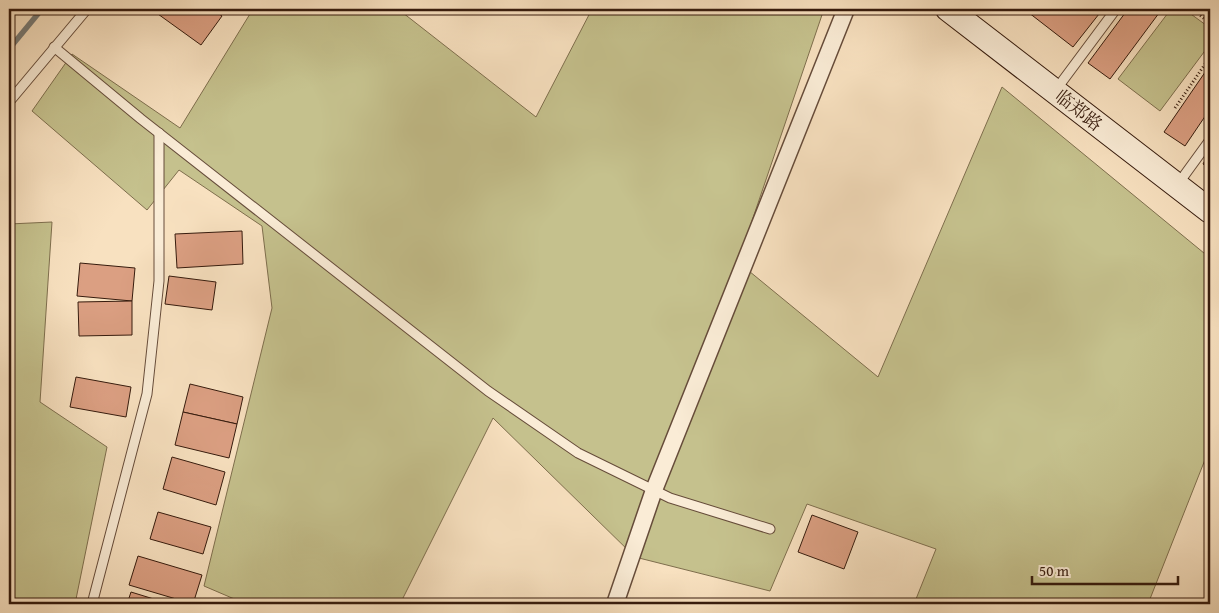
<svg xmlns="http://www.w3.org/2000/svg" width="1219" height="613" font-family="'Gentium Book Plus','Noto Serif SC',serif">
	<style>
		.green { fill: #c5c18d; stroke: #7e6e4d }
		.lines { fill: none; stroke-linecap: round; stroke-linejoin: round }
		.stream { stroke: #777b77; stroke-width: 5.5 }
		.building { fill: #db9f82; stroke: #361b0d }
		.lane-casing { stroke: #664c3a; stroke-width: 11 }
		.street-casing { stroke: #664c3a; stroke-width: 19 }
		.secondary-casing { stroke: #361b0d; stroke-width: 26 }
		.path { stroke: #361b0d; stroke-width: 3; stroke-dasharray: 1 2.5; stroke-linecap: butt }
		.lane { stroke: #faecd6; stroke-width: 9 }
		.street { stroke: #faecd6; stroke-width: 16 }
		.secondary { stroke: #faecd6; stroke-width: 24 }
		.labels { text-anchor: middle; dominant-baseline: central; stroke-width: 4; stroke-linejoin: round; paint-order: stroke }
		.street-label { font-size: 18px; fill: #361b0d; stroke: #faecd6 }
	</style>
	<rect width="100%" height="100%" fill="#f8e1c0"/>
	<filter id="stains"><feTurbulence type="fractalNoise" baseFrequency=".004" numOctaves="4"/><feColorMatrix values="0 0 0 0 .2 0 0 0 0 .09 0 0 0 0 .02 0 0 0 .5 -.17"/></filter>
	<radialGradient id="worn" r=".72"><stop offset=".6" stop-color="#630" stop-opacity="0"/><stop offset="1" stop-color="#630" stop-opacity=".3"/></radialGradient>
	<g class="green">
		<path d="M253,9H398L536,117L592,9H824L738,262L878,377L1002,87L1210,258V447L1148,604H914L936,549L807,504L770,591L635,557L493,418L400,604H246L204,586L272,308L262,226L179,170L147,210L32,111L72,54L180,128Z"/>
		<path d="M1171,9H1184L1210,28V44L1160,111L1118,79Z"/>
		<path d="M52,222L40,402L107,447L75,604H9V224Z"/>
	</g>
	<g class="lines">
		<path class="stream" d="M9,49L42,9"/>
	</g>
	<g class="building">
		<path d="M151,9H212L222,16L201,45Z"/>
		<path d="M1024,9H1092L1099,14L1073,47Z"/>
		<path d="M1128,9H1162L1110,79L1088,63Z"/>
		<path d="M1210,65V109L1185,146L1164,132Z"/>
		<path d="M1210,151V169L1203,164Z"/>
		<path d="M242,231L243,264L177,268L175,234Z"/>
		<path d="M80,263L135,268L132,301L77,296Z"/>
		<path d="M169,276L216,282L212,310L165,304Z"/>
		<path d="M132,301V335L79,336L78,302Z"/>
		<path d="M76,377L131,387L126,417L70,407Z"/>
		<path d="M190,384L243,397L237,424L183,412Z"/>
		<path d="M183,412L237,424L229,458L175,445Z"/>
		<path d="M172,457L225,472L216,505L163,489Z"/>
		<path d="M158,512L211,527L203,554L150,539Z"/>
		<path d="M812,515L858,532L844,569L798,552Z"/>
		<path d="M138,556L202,575L193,604L129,585Z"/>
		<path d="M131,592L170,604H127Z"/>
	</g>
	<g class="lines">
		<g class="lane-casing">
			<g id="lane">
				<path d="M54,47L141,119L488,391L578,453L670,498L770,529"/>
				<path d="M1055,91L1116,9"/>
				<path d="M9,102L87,9"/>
				<path d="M1178,184L1210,140"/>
				<path d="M92,604L147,394L159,281V133"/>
			</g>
		</g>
		<g class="street-casing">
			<path id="street" d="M615,604L654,490L846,9"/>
		</g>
		<g class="secondary-casing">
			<path id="secondary" d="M948,9L1210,211"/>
		</g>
		<g class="path">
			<path d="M1192,9L1210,23"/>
			<path d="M1175,108L1210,57"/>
		</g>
		<use href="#lane" class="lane"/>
		<use href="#street" class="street"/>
		<use href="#secondary" class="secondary"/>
	</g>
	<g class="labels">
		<g class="street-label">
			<text transform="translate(1079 110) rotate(38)">临郑路</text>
		</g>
	</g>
	<rect width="1219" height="613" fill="none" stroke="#f8e1c0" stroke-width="30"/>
	<rect x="10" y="10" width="1199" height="593" fill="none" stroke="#361b0d" stroke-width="2.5"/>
	<rect x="15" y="15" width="1189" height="583" fill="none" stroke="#361b0d"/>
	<path d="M1032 576v8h146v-8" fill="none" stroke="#361b0d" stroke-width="2.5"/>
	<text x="1039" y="576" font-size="15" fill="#361b0d" stroke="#faecd6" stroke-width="4" paint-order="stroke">50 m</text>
	<rect width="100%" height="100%" filter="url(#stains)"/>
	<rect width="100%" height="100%" fill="url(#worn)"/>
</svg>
